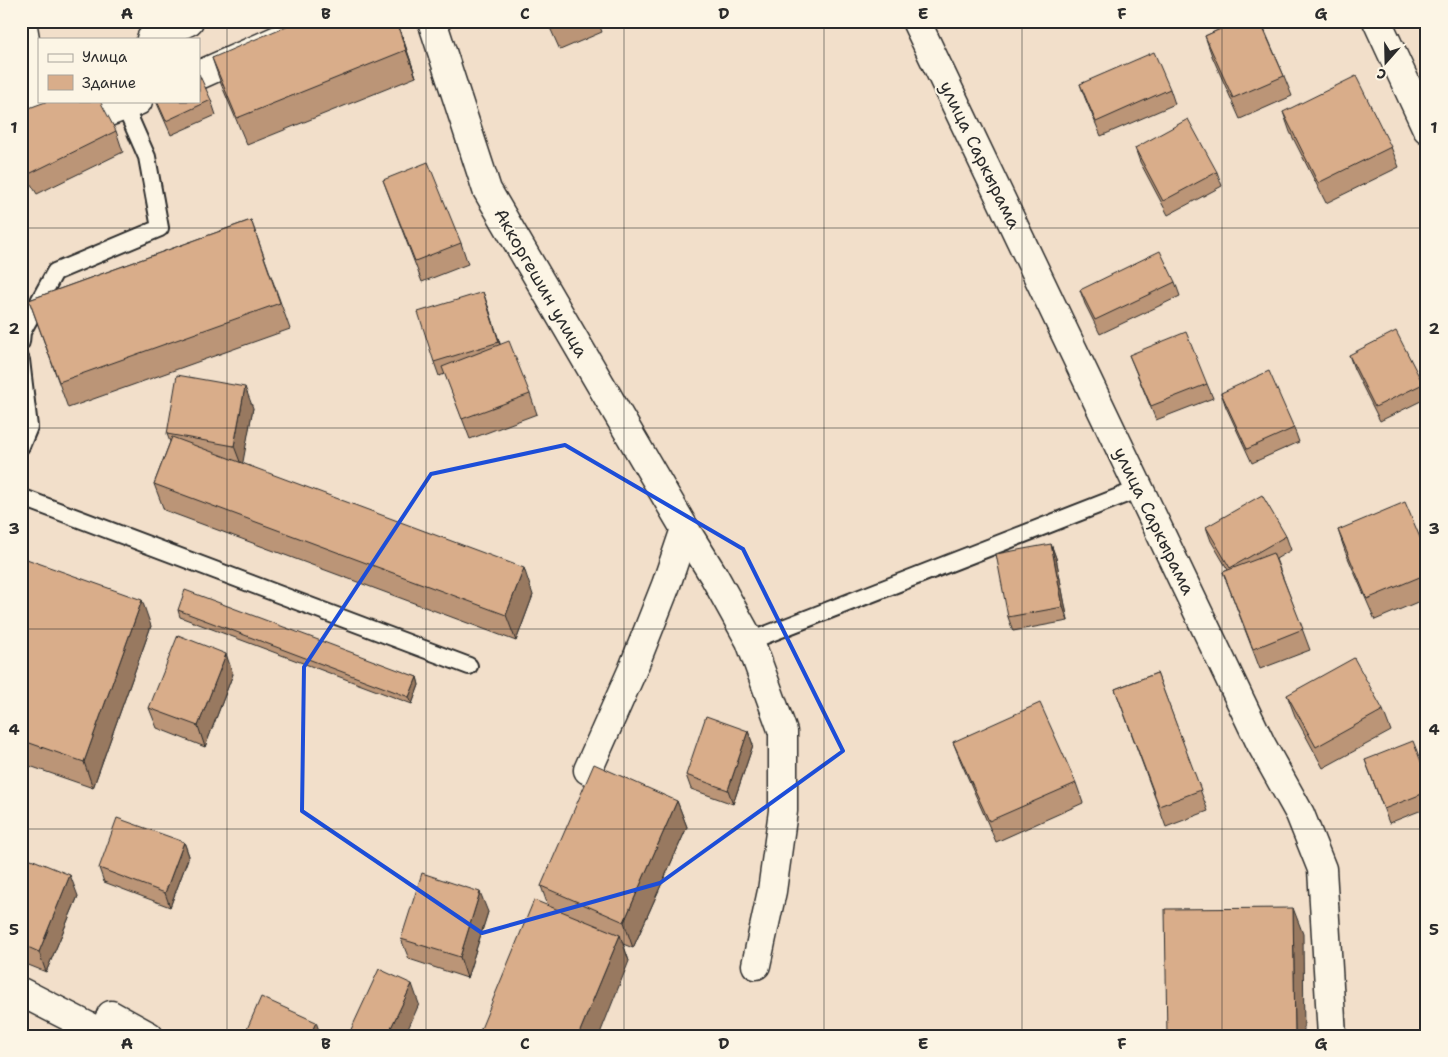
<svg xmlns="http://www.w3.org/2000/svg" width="1448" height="1057" font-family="'Shantell Sans',sans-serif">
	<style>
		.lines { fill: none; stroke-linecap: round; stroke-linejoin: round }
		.lane-casing { stroke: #2b2b2b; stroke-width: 20 }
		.street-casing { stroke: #2b2b2b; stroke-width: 31 }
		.highway-casing { stroke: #2b2b2b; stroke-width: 31 }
		.lane { stroke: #fcf5e5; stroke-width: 16 }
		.street { stroke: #fcf5e5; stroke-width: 28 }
		.highway { stroke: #fcf5e5; stroke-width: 28 }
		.wall { fill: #bb9577; stroke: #2b2b2b }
		.shaded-wall { fill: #987961; stroke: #2b2b2b }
		.building { fill: #d9ad8a; stroke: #2b2b2b }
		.marked { fill: none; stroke: #1d4ed8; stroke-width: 4; stroke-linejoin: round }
		.grid { fill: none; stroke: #2b2b2b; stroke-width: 1; stroke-opacity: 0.55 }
		.labels { text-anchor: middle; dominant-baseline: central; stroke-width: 4; stroke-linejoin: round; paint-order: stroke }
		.street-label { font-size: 18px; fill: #2b2b2b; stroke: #fcf5e5 }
		.neatline { fill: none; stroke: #2b2b2b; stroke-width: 2 }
		.grid-label { font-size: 16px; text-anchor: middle; font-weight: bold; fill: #2b2b2b }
	</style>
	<rect width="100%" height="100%" fill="#f2dfca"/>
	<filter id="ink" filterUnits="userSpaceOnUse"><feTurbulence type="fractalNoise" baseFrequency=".02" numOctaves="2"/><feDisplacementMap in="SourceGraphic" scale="10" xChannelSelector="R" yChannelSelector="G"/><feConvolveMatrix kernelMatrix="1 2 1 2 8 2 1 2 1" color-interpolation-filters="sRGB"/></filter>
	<g filter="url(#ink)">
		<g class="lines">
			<g class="lane-casing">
				<g id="lane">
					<path d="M21,342L22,332L55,272L160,228L147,157L125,107"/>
					<path d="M21,360L29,427L21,446"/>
					<path d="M21,497L469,666"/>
					<path d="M750,641L1139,489"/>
				</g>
			</g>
			<g class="street-casing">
				<g id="street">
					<path d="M22,21L34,92"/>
					<path d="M432,21L487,190L685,529"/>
					<path d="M916,21L1261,744L1300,814L1322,869L1332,1036"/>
					<path d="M1377,21L1427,129"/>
					<path d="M588,770L632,671L666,585L685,529L714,576L750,641L783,732V811L772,891L756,965"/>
					<path d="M21,992L103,1034L111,1015L149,1036"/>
				</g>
			</g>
			<g class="highway-casing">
				<g id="highway">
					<path d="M151,39L189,21"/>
					<path d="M199,75L320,21"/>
					<path d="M21,97L39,89"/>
					<path d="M21,145L138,101"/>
				</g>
			</g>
			<use href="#lane" class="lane"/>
			<use href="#street" class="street"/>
			<use href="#highway" class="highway"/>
		</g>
		<g class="wall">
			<path d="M397,21L416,77L247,145L221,84L212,58Z"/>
			<path d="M547,21H598L602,32L560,50Z"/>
			<path d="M971,21H986L974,27Z"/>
			<path d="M1238,21H1263L1261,22L1284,76L1292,96L1240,119L1212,56L1205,36Z"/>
			<path d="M1080,84L1170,89L1175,104L1101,136L1085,98Z"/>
			<path d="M211,100L216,115L171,135L156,101Z"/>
			<path d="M21,111L116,131L123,152L37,194L21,168Z"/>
			<path d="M1283,112L1391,147L1399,167L1326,203L1290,132Z"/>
			<path d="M1135,148L1217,172L1222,186L1168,215L1140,162Z"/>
			<path d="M383,180L461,243L468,264L422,282Z"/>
			<path d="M251,220L290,329L68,408L29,300Z"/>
			<path d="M1175,282L1180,296L1100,334L1085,304L1080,290Z"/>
			<path d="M488,306L500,345L530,394L537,414L470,439L445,374L439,376L434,362Z"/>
			<path d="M1129,355L1207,384L1213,398L1156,420Z"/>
			<path d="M1349,355L1423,384L1427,395V398L1380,421L1354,369Z"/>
			<path d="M1221,393L1294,428L1299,442L1252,463L1226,407Z"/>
			<path d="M253,408L242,463L533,595L516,641L164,510L154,484L170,442L167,434Z"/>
			<path d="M1206,527L1286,536L1291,550L1276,559L1310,650L1260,669L1223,572L1228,570L1211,541Z"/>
			<path d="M1338,530L1427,554V598L1375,620L1345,551Z"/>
			<path d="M1051,544L1056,558L1068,621L1013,631L1008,617Z"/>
			<path d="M21,557L151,626L93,788L21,763Z"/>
			<path d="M178,610L417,677L419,685L412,704L180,617Z"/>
			<path d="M1157,673L1208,811L1166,827L1115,689Z"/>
			<path d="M233,674L205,747L157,728L149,708Z"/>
			<path d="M1287,695L1383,710L1391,731L1323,768L1295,716Z"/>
			<path d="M748,731L753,745L733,804L691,789L686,775Z"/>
			<path d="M953,742L1076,783L1083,803L996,842L961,762Z"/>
			<path d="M1365,760L1427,777V808L1389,823Z"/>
			<path d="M677,801L687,827L633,948L623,944L629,961L548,906L541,886Z"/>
			<path d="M184,842L189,856L170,907L104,882L99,868Z"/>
			<path d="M21,855L78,896L46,972L21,962Z"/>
			<path d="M488,912L467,978L409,959L401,939Z"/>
		</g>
		<g class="shaded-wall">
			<path d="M396,21H397L416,77L406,50Z"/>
			<path d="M483,292L488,306L504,356L499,342Z"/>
			<path d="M245,387L253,408L242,467L234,446Z"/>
			<path d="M1051,544L1056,558L1068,621L1063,607Z"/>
			<path d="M524,568L533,595L516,641L506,615Z"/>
			<path d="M142,600L151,626L93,788L84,762Z"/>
			<path d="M226,654L233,674L205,747L198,726Z"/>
			<path d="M417,677L419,685L412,704L409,697Z"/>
			<path d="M748,731L753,745L733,804L728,790Z"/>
			<path d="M677,801L687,827L633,948L624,922Z"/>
			<path d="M184,842L189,856L170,907L165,893Z"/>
			<path d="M70,875L78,896L46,972L39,952Z"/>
			<path d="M480,892L488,912L467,978L460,957Z"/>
			<path d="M1293,908L1303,934L1304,1036H1295Z"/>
			<path d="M620,935L629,961L599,1036H578Z"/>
			<path d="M412,984L419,1004L405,1036H387Z"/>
			<path d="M316,1022L321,1036H310Z"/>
		</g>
		<g class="building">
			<path d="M298,21H396L406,50L237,118L212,58Z"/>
			<path d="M549,21H572L553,29Z"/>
			<path d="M1238,21H1260L1284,76L1233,98L1205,36Z"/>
			<path d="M1154,52L1170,89L1096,122L1080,84Z"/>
			<path d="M199,74L211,100L166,121L157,101H199Z"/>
			<path d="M1356,76L1391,147L1318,183L1283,112Z"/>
			<path d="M48,101H100L116,131L29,174L21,160V111Z"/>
			<path d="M1188,119L1217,172L1163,201L1135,148Z"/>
			<path d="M428,162L461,243L415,261L383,180Z"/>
			<path d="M251,220L280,303L59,382L29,300Z"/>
			<path d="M1160,251L1175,282L1095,320L1080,290Z"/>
			<path d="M483,292L499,342L434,362L418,312Z"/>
			<path d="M1396,331L1423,384L1375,407L1349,355Z"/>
			<path d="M1186,332L1207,384L1151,406L1129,355Z"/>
			<path d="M509,341L530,394L462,419L442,367Z"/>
			<path d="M1269,371L1294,428L1247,449L1221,393Z"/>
			<path d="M177,375L245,387L234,446L167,434Z"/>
			<path d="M172,437L524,568L506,615L154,484Z"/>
			<path d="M1262,495L1286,536L1230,568L1206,527Z"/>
			<path d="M1405,502L1427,554V574L1367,599L1338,530Z"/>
			<path d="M1051,544L1063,607L1008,617L996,554Z"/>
			<path d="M1273,553L1303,629L1253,649L1223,572Z"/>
			<path d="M21,557L142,600L84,762L21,740Z"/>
			<path d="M185,590L417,677L409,697L178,610Z"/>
			<path d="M178,635L226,654L198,726L149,708Z"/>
			<path d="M1354,658L1383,710L1316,747L1287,695Z"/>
			<path d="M1157,673L1201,790L1159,806L1115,689Z"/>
			<path d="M1040,703L1076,783L989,821L953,742Z"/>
			<path d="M706,716L748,731L728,790L686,775Z"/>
			<path d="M1413,741L1427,777V792L1384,809L1365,760Z"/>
			<path d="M594,764L677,801L624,922L541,886Z"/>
			<path d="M117,818L184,842L165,893L99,868Z"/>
			<path d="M21,855L70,875L39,952L21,944Z"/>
			<path d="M422,873L480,892L460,957L401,939Z"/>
			<path d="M534,900L620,935L578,1036H478Z"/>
			<path d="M1293,908L1295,1036H1167L1165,909Z"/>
			<path d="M379,969L412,984L387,1036H348Z"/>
			<path d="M261,997L316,1022L310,1036H244Z"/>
			<path d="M1427,1030V1036H1402Z"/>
			<path d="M1061,1033V1036H1008Z"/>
		</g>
	</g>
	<path class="marked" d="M565,445L743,549L843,751L660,883L482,933L302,811L304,667L431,474Z"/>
	<path class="grid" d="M227,21V1036M426,21V1036M624,21V1036M824,21V1036M1022,21V1036M1222,21V1036M21,228H1427M21,428H1427M21,629H1427M21,829H1427"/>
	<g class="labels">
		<g class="street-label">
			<text transform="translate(980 155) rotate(64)">улица Саркырама</text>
			<text transform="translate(541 283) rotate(60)">Аккоргешин улица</text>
			<text transform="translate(1154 521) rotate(64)">улица Саркырама</text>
		</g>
	</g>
	<rect width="1448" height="1057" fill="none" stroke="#fcf5e5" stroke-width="55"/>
	<rect x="38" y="38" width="162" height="65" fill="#fcf5e5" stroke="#a8a49b"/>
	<rect x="48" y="54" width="25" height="8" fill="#fcf5e5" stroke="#a8a49b"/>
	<text x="82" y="62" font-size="15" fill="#2b2b2b">Улица</text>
	<rect x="48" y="75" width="25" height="15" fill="#d9ad8a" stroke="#a8a49b"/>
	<text x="82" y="88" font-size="15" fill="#2b2b2b">Здание</text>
	<g transform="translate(1386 62) rotate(200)" stroke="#fcf5e5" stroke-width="4" paint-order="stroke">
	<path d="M0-4L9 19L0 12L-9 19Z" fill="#2b2b2b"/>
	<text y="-8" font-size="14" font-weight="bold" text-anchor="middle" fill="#2b2b2b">С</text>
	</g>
	<rect x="28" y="28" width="1392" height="1002" class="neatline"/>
	<g class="grid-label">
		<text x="127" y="19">A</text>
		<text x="326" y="19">B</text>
		<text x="525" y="19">C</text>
		<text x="724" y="19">D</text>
		<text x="923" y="19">E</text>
		<text x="1122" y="19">F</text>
		<text x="1321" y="19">G</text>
		<text x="14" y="133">1</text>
		<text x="1434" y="133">1</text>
		<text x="14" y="334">2</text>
		<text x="1434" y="334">2</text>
		<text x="14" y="534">3</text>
		<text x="1434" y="534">3</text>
		<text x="14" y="735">4</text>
		<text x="1434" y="735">4</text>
		<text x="14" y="935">5</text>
		<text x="1434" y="935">5</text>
		<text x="127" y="1049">A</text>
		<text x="326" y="1049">B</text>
		<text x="525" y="1049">C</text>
		<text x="724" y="1049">D</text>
		<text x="923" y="1049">E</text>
		<text x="1122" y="1049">F</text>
		<text x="1321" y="1049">G</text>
	</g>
</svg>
